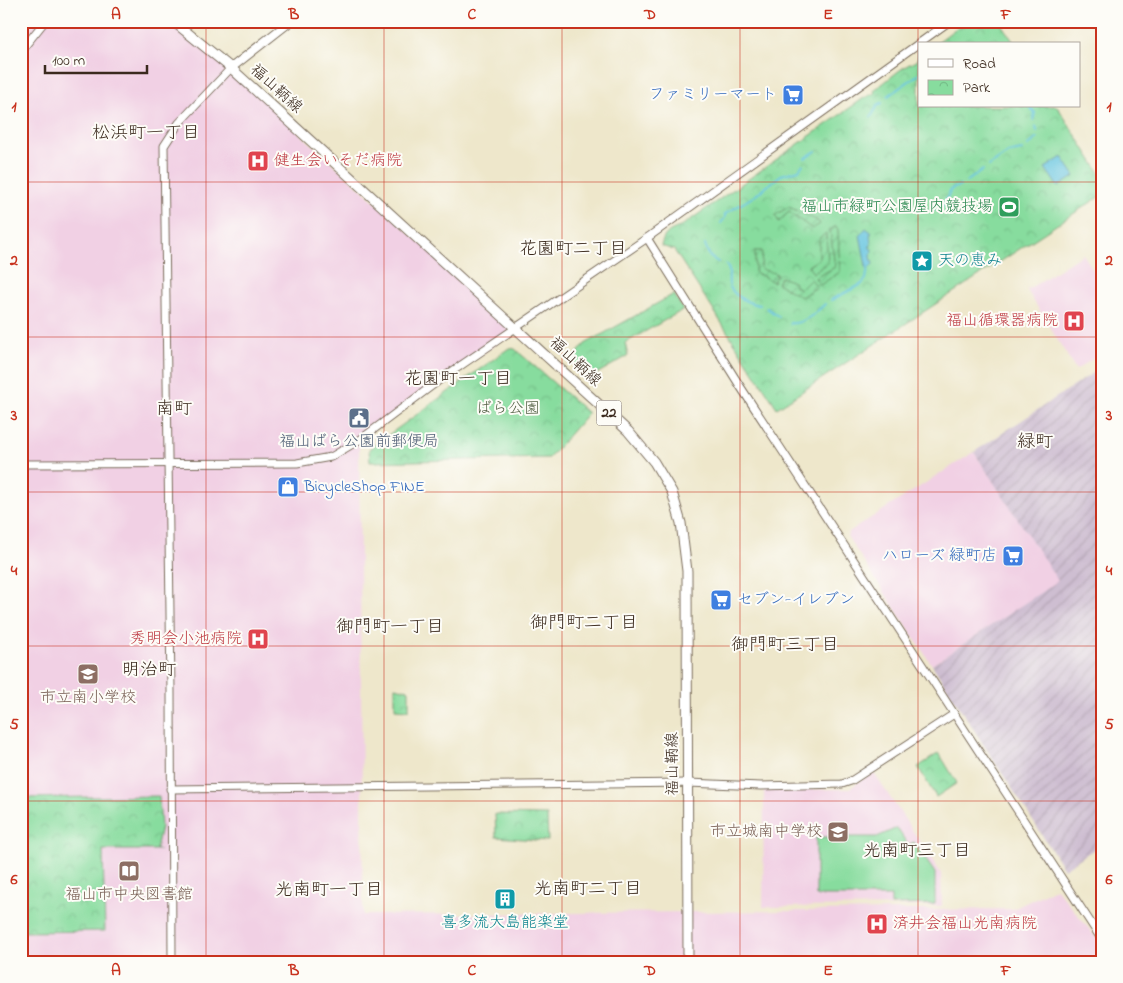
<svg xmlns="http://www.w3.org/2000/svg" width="1123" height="983" font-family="'Indie Flower','Klee One',sans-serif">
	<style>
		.built { fill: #f1d0e4 }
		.industrial { fill: url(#industrial-furrows) }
		.grass { fill: #87dc9e; stroke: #61835e }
		.park { fill: url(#park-crowns); stroke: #61835e }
		.garden { fill: url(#garden-furrows); stroke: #61835e }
		.water { fill: #61c3df; stroke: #4e767e }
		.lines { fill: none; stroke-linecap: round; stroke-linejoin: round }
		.stream { stroke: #61c3df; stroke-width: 2 }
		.tertiary-casing { stroke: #7a6c5b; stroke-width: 9 }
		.secondary-casing { stroke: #7a6c5b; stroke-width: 10 }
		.primary-casing { stroke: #7a6c5b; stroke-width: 11 }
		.tertiary { stroke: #fff; stroke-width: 7 }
		.secondary { stroke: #fff; stroke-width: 8 }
		.primary { stroke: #fff; stroke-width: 9 }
		.grid { fill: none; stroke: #c8321e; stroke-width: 1; stroke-opacity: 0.55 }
		.labels { text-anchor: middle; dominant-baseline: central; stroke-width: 4; stroke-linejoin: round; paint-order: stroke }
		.shield { fill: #fdfcf7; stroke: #75695f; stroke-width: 1 }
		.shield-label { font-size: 15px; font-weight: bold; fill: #3b2a1e }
		.street-label { font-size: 16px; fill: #3b2a1e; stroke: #fdfcf7 }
		.shop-label { font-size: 16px; fill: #366cbe; stroke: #fdfcf7; text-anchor: end }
		.health-label { font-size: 16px; fill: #be3a42; stroke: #fdfcf7; text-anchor: start }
		.leisure-label { font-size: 16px; fill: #27864d; stroke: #fdfcf7; text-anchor: end }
		.culture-label { font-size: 16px; fill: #0d838f; stroke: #fdfcf7; text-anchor: start }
		.park-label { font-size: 16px; fill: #525f44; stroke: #fdfcf7 }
		.service-label { font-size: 16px; fill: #4e5e75; stroke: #fdfcf7 }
		.education-label { font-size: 16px; fill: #785e54; stroke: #fdfcf7 }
		.neighbourhood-label { font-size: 18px; fill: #3b2a1e; stroke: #fdfcf7 }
		.neatline { fill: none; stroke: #c8321e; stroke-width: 2 }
		.grid-label { font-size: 16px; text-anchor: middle; font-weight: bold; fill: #c8321e }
	</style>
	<defs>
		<pattern id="industrial-furrows" width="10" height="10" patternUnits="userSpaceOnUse" patternTransform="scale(1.25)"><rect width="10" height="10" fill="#cebed1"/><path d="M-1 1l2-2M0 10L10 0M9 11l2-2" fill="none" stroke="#b2a3b3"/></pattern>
		<pattern id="park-crowns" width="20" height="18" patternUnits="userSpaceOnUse" patternTransform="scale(1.25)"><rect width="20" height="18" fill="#87dc9e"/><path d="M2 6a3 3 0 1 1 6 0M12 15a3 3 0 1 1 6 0" fill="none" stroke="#75bd88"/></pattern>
		<pattern id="garden-furrows" width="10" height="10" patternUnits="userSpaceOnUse" patternTransform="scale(1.25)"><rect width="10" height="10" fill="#87dc9e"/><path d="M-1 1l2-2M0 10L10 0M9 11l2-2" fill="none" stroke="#75bd88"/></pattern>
	</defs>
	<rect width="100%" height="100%" fill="#fdfcf7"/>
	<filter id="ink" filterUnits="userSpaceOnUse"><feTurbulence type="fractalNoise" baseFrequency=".02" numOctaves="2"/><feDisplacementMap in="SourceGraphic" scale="10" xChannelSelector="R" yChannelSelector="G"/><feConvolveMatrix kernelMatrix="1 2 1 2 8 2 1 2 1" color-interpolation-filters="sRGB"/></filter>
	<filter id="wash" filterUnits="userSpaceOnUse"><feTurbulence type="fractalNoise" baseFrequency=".0096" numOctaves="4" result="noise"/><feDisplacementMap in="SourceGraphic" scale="20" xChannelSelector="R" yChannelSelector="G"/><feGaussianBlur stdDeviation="1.12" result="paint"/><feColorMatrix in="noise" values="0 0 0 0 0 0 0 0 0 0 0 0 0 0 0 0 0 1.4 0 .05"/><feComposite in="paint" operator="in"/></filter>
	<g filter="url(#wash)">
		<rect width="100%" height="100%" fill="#eee7cb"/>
		<g class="built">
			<path d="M21,21H176L516,330L359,440L363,915L1013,909L1056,888L1102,945V962H21Z"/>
			<path d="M1083,254L1102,283V353L1076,370L1027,290Z"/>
			<path d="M974,452L1059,581L932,665L847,536L849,532Z"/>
			<path d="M873,772L941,873L942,906L763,907L764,790L849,789Z"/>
		</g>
		<path class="industrial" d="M1102,367V844L1064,869L932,665L1058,581L974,452Z"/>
		<path class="grass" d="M897,828L908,845L914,842L935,873V904L891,905V896H816V837H877Z"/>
		<g class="park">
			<path d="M966,21H999L1015,44H935L959,26L962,28Z"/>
			<path d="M919,55V106H1057L1102,176V195L777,408L674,250L661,246C664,234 668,231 680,227L864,98L875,93L874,90C889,80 899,68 916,61Z"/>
			<path d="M674,294L683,310L625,343L628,356L589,378L571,361L585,344Z"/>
			<path d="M509,348L515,349L588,413L549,458L370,462L369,449Z"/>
			<path d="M395,687L409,690V710L395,709Z"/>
			<path d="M939,753L957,783L936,797L918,767Z"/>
			<path d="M159,796L161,827L156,849L160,850H103L105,931L21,932V798Z"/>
			<path d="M495,814L547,815L548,841L496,837Z"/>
		</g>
		<g class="garden">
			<path d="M789,207L818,221L820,224L812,229L789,212L779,222L775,215Z"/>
			<path d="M836,226L838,230L840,272L820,285L815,278L835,267L830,230Z"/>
			<path d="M826,233L828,263L813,273L808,266L819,259V239Z"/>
			<path d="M755,251H762L761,269L777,274L773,282L755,272Z"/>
			<path d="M781,277L795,283L794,286L801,289L811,279L817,287L801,297L777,283Z"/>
		</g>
		<g class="water">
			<path d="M1062,157L1075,176L1058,187L1045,168Z"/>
			<path d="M866,228L872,233L870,234L871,246L869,247L872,249L871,257L873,264L867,271L860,235Z"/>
		</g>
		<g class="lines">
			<g class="stream">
				<path d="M888,96L919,74"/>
				<path d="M1029,106L1035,113L1033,120"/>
				<path d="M871,117L878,105L882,103"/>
				<path d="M1036,127L1037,131"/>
				<path d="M1028,146L1037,138"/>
				<path d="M805,158L816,151"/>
				<path d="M989,166L1008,153L1022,150"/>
				<path d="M966,182L983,170"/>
				<path d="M936,210L943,206L951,189L960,186"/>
				<path d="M721,223L725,218V214L756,195L781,175L799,170L803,164"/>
				<path d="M705,245L710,257L718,262"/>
				<path d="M725,264C733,270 726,279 730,287C735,297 750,304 760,305"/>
				<path d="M831,300L862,284L866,279L868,268"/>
				<path d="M767,308L779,317"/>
				<path d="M790,323C803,325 816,312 825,304"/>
			</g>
		</g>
	</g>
	<g filter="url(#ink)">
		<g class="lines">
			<g class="tertiary-casing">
				<g id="tertiary">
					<path d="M21,51L45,21"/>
					<path d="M647,238L740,386L1102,940"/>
					<path d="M21,464L297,463L331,457L361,439L441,379L647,238L950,21"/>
					<path d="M170,789L688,783L761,786L842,784L851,781L954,714"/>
					<path d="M172,962L171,691L164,146L179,123L231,68"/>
				</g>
			</g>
			<g class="secondary-casing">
				<path id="secondary" d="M231,68L291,21"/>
			</g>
			<g class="primary-casing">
				<path id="primary" d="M173,21L231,68L628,431L654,462L672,492L681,523L687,571L688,962"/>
			</g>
			<use href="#tertiary" class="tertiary"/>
			<use href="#secondary" class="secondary"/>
			<use href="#primary" class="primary"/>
		</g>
	</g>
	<path class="grid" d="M206,21V962M384,21V962M562,21V962M740,21V962M918,21V962M21,182H1102M21,337H1102M21,492H1102M21,646H1102M21,801H1102"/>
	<defs>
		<g id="supermarket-square" transform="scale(1.125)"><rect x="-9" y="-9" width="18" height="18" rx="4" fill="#3f7fe0" stroke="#fdfcf7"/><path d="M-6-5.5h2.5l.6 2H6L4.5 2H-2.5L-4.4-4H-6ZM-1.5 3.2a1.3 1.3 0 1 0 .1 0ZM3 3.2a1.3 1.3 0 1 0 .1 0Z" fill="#fff"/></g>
		<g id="hospital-square" transform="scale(1.125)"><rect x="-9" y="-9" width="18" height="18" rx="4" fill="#e0444e" stroke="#fdfcf7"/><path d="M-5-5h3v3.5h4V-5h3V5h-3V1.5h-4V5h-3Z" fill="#fff"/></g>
		<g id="stadium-square" transform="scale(1.125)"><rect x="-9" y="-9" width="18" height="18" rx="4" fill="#2e9e5b" stroke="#fdfcf7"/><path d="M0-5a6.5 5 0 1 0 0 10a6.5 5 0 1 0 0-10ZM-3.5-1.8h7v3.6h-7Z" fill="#fff"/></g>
		<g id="sight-square" transform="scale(1.125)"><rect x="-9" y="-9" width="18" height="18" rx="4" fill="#0f9aa8" stroke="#fdfcf7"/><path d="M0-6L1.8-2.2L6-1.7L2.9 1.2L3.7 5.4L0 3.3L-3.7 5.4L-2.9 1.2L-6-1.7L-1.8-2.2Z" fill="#fff"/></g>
		<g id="civic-square" transform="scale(1.125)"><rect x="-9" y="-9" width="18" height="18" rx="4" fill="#5c6f8a" stroke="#fdfcf7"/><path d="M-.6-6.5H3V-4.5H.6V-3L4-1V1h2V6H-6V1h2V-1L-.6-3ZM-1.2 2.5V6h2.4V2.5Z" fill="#fff"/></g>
		<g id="shop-square" transform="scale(1.125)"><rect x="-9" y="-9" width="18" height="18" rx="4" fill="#3f7fe0" stroke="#fdfcf7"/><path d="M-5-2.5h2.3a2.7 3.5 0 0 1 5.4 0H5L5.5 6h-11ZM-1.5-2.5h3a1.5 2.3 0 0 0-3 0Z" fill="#fff"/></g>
		<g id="school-square" transform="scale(1.125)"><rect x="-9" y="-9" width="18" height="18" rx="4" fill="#8d6e63" stroke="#fdfcf7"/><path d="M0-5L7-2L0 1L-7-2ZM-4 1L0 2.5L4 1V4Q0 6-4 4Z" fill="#fff"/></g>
		<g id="library-square" transform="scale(1.125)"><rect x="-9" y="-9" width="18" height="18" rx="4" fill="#8d6e63" stroke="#fdfcf7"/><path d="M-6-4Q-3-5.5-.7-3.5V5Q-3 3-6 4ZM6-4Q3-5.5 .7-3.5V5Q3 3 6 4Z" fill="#fff"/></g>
		<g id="building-square" transform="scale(1.125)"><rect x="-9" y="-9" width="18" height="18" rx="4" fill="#0f9aa8" stroke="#fdfcf7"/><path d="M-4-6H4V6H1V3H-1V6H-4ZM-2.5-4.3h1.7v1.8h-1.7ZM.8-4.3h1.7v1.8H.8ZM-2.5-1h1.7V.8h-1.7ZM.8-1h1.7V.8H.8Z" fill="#fff"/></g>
	</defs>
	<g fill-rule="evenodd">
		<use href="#supermarket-square" x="793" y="95"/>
		<use href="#hospital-square" x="258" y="161"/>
		<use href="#stadium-square" x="1009" y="207"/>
		<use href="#sight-square" x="922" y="261"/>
		<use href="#hospital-square" x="1074" y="321"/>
		<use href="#civic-square" x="359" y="418"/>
		<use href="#shop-square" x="288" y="487"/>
		<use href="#supermarket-square" x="1013" y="556"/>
		<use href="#supermarket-square" x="721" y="600"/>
		<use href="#hospital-square" x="258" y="639"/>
		<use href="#school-square" x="88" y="674"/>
		<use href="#school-square" x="838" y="832"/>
		<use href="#library-square" x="129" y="871"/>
		<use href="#building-square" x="505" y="899"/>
		<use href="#hospital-square" x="877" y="924"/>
	</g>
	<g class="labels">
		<rect class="shield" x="596.5" y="400.5" width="25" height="25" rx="4"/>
		<g class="shield-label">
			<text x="609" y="413">22</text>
		</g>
		<g class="street-label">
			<text transform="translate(276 89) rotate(42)">福山鞆線</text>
			<text transform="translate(575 362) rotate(43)">福山鞆線</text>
			<text transform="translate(673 764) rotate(-90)">福山鞆線</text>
		</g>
		<g class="shop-label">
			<text x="777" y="95">ファミリーマート</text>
			<text x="304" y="487" text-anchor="start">BicycleShop FINE</text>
			<text x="997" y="556">ハローズ 緑町店</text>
			<text x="737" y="600" text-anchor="start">セブン-イレブン</text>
		</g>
		<g class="health-label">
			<text x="274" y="161">健生会いそだ病院</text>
			<text x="1058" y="321" text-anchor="end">福山循環器病院</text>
			<text x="242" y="639" text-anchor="end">秀明会小池病院</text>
			<text x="893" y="924">済井会福山光南病院</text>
		</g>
		<g class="leisure-label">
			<text x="993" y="207">福山市緑町公園屋内競技場</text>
		</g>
		<g class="culture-label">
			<text x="938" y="261">天の恵み</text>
			<text x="505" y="923" text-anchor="middle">喜多流大島能楽堂</text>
		</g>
		<g class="park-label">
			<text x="508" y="409">ばら公園</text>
		</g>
		<g class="service-label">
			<text x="359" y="442">福山ばら公園前郵便局</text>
		</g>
		<g class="education-label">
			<text x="88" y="698">市立南小学校</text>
			<text x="822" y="832" text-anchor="end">市立城南中学校</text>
			<text x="129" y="895">福山市中央図書館</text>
		</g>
		<g class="neighbourhood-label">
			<text x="146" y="134">松浜町一丁目</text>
			<text x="573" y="250">花園町二丁目</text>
			<text x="458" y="380">花園町一丁目</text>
			<text x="174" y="410">南町</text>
			<text x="1035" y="443">緑町</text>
			<text x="584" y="624">御門町二丁目</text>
			<text x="390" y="628">御門町一丁目</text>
			<text x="785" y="646">御門町三丁目</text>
			<text x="149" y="671">明治町</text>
			<text x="917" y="852">光南町三丁目</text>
			<text x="588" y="890">光南町二丁目</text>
			<text x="329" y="891">光南町一丁目</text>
		</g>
	</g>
	<rect width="1123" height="983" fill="none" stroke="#fdfcf7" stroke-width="55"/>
	<rect x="918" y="42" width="162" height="65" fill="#fdfcf7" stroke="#afa8a0"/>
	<rect x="928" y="59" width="25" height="8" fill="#ffffff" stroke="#afa8a0"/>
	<text x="963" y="68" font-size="15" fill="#3b2a1e">Road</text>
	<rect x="928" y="80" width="25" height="15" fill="url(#park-crowns)" stroke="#afa8a0"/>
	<text x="963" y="92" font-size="15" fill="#3b2a1e">Park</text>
	<path d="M45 65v8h102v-8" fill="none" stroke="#3b2a1e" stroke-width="2.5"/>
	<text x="52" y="65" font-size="15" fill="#3b2a1e" stroke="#fdfcf7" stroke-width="4" paint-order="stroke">100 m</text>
	<rect x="28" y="28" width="1068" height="928" class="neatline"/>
	<g class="grid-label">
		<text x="116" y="19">A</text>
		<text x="294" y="19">B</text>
		<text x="472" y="19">C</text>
		<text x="650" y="19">D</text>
		<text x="828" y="19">E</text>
		<text x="1006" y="19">F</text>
		<text x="14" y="111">1</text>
		<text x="1109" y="111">1</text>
		<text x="14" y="265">2</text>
		<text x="1109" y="265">2</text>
		<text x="14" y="420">3</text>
		<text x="1109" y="420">3</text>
		<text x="14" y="575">4</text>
		<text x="1109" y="575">4</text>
		<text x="14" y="729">5</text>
		<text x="1109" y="729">5</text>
		<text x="14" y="884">6</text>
		<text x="1109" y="884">6</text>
		<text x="116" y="975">A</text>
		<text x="294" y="975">B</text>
		<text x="472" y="975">C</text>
		<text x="650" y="975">D</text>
		<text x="828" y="975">E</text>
		<text x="1006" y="975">F</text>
	</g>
</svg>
